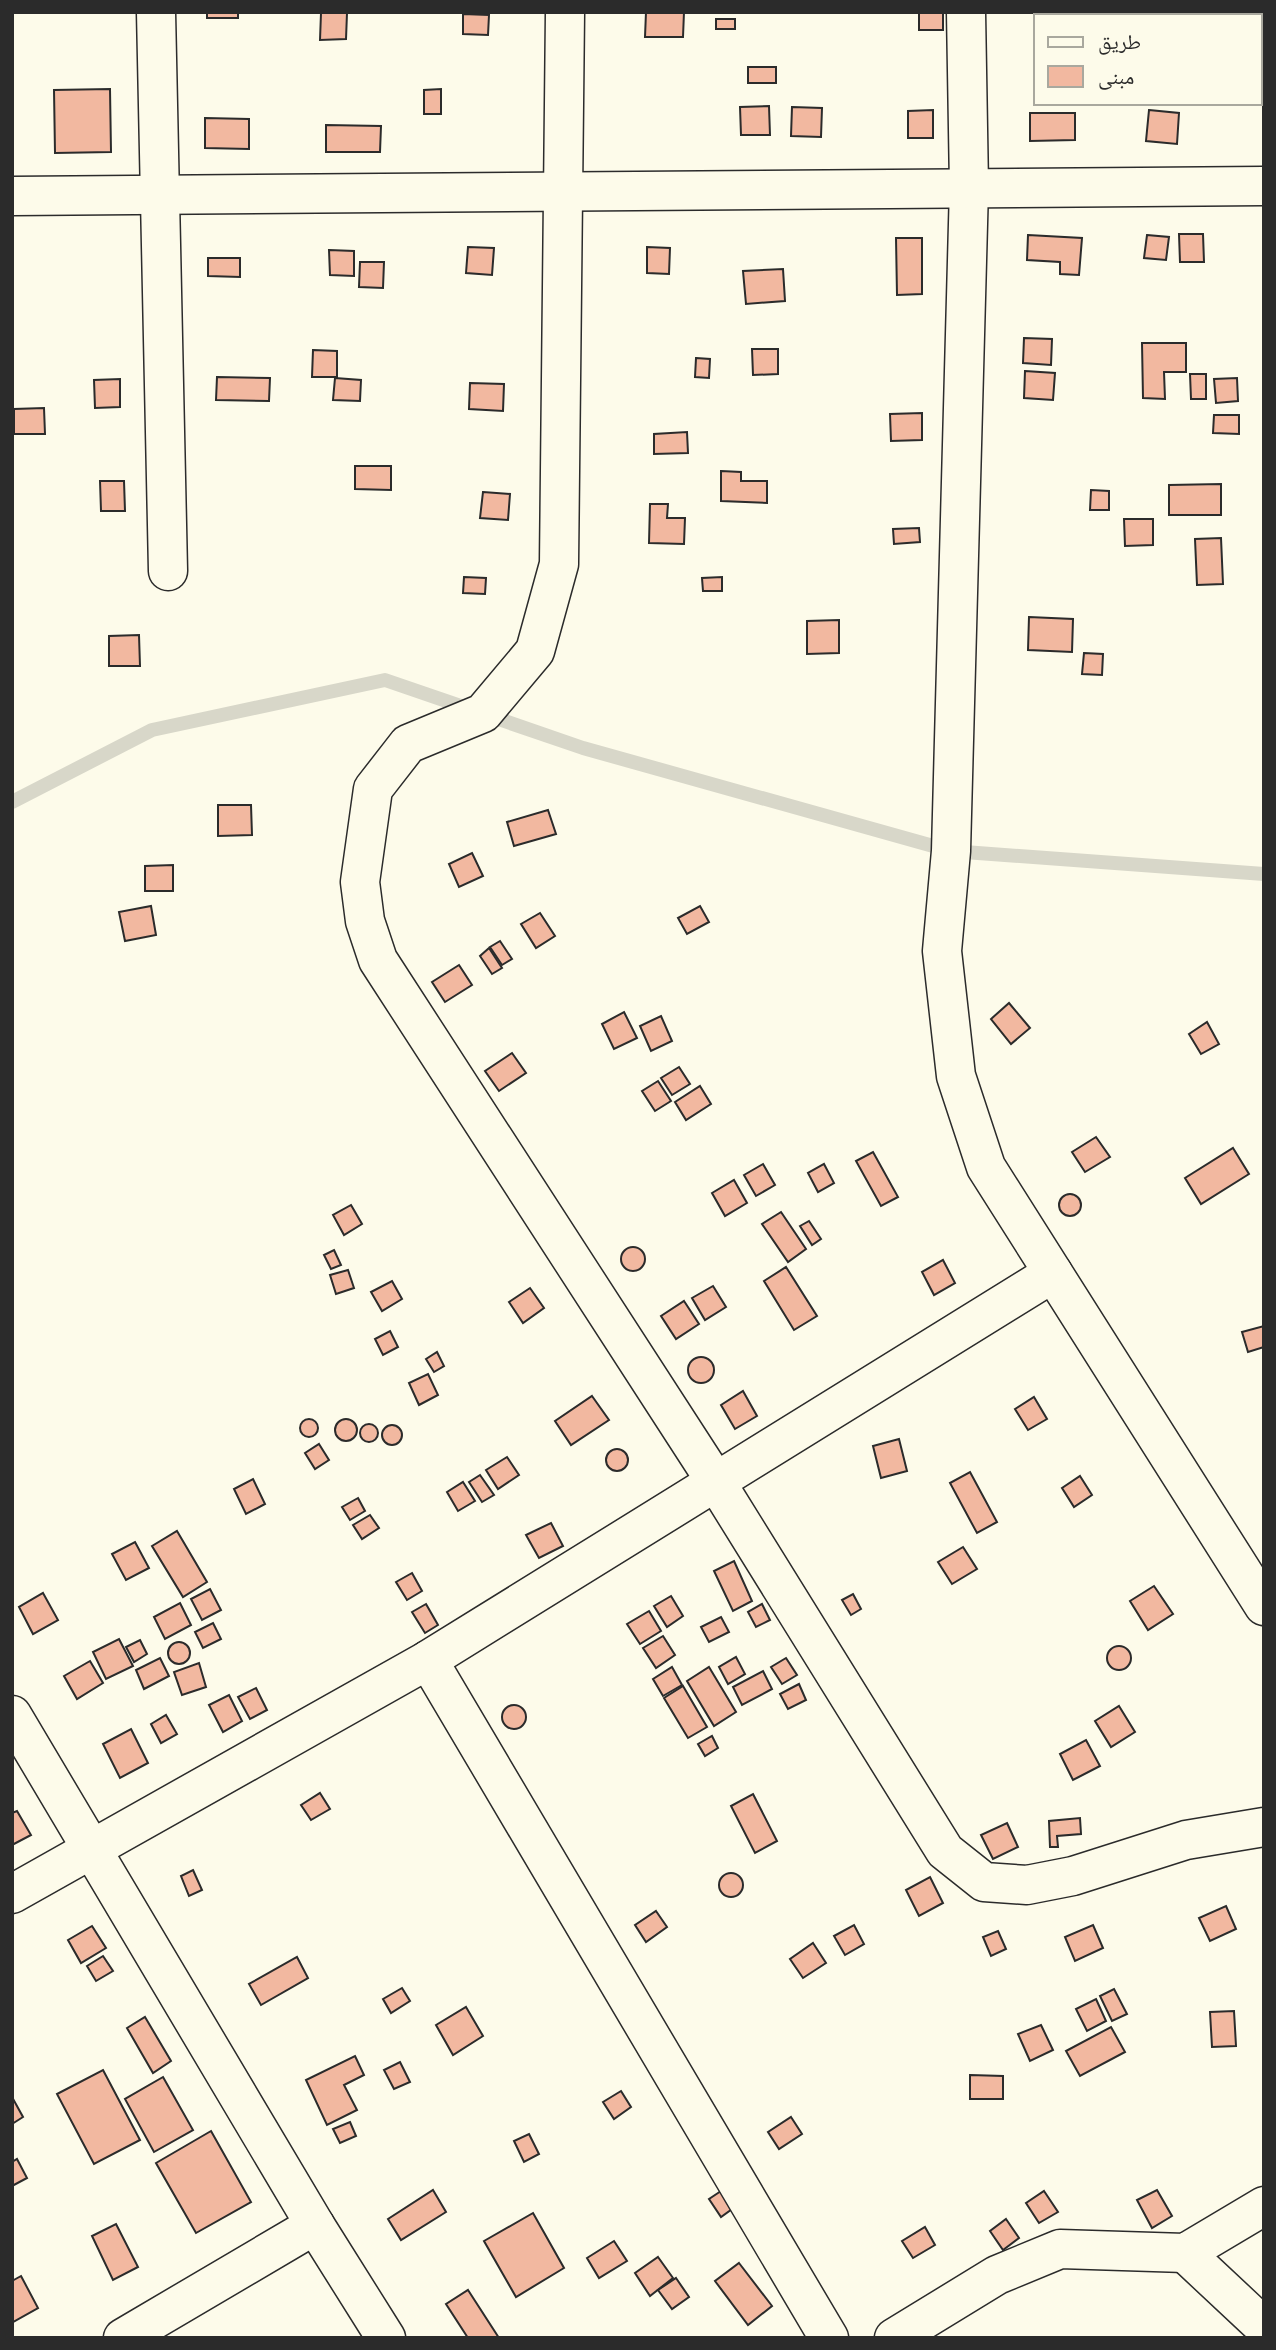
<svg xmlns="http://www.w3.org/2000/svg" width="1276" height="2350" font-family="Jost,'Noto Naskh Arabic',sans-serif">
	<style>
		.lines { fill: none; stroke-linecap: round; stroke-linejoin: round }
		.stream { stroke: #d8d7c9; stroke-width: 14 }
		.building { fill: #f2b8a0; stroke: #2b2b2b; stroke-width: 2 }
		.minor-casing { stroke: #2b2b2b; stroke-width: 41 }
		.minor { stroke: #fdfbea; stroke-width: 38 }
	</style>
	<rect width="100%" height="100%" fill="#fdfbea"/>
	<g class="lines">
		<path class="stream" d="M12,802L152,730L385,680L583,748L951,851L1264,874"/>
	</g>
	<g class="building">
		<rect x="207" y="12" width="31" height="6"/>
		<path d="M646,12H684L683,37H645Z"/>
		<rect x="919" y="12" width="24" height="18"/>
		<rect x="1111" y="12" width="55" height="4"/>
		<path d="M321,13H347L346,39L320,40Z"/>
		<path d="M463,14L489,15L488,35L463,34Z"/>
		<rect x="716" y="19" width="19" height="10"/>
		<rect x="748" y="67" width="28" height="16"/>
		<path d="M110,89L111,152L55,153L54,90Z"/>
		<path d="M441,89V114H424V90Z"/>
		<path d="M769,106L770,135H741L740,107Z"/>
		<path d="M792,107L822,108L821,137L791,136Z"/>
		<path d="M933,110V138H908V111Z"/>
		<path d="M1149,110L1179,113L1177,144L1146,141Z"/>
		<path d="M1030,113H1075V140L1030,141Z"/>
		<path d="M205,118L249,119V149L205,148Z"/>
		<path d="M326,125L381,126L380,152H326Z"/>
		<path d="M1179,234H1203L1204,262H1180Z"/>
		<path d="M1028,235L1082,238L1079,275L1060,274V262L1027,260Z"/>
		<path d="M1147,235L1169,237L1166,260L1144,258Z"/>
		<path d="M896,238H922V294L897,295Z"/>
		<path d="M468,247L494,248L492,275L466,273Z"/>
		<path d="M647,247L670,248L669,274L647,273Z"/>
		<path d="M329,250L354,251V276L330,275Z"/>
		<path d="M208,258H240V277L208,276Z"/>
		<path d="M360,262H384L383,288L359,287Z"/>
		<path d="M783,269L785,301L746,304L743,271Z"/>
		<path d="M1024,338L1052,339L1051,365L1023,363Z"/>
		<path d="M1142,343H1186V372H1164L1165,399L1143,398Z"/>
		<path d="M752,349H778V374L753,375Z"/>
		<path d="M313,350L337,351V377H312Z"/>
		<path d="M696,358L710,359L709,378L695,377Z"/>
		<path d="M1025,371L1055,373L1053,400L1024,398Z"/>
		<path d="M1190,374H1206V399H1191Z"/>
		<path d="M217,377L270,378L269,401L216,400Z"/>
		<path d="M335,378L361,380L360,401L333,400Z"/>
		<path d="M1237,378L1238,401L1216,403L1214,379Z"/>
		<path d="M120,379V407L95,408L94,380Z"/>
		<path d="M470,383L504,384L503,411L469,409Z"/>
		<path d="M44,408L45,434H14V409Z"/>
		<path d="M922,413V440L891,441L890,414Z"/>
		<path d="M1214,415H1239V434L1213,433Z"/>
		<path d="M687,432L688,453L654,454V434Z"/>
		<path d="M355,466H391V490L355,489Z"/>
		<path d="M721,471L741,472V481H767V503L721,501Z"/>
		<path d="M100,481H124L125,511H101Z"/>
		<path d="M1221,484V515H1169V485Z"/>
		<path d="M1091,490L1109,491V510H1090Z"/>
		<path d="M483,492L510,494L508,520L480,518Z"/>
		<path d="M650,504H668L667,518H685L684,544L649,543Z"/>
		<path d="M1124,519H1153V545L1125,546Z"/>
		<path d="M919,528L920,542L894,544L893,529Z"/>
		<path d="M1221,538L1223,584L1197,585L1195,539Z"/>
		<path d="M464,577L486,578L485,594L463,593Z"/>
		<path d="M722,577V591H703L702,578Z"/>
		<path d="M1029,617L1073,619L1072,652L1028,650Z"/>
		<path d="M839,620V653L807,654V621Z"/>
		<path d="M139,635L140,666H109V636Z"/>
		<path d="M1084,653L1103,654L1102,675L1082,674Z"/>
		<path d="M218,805H251L252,835L218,836Z"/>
		<path d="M548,810L556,834L514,846L507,822Z"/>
		<path d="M472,853L483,876L459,887L449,864Z"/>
		<path d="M173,865V891H145V866Z"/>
		<path d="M151,906L156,935L125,941L119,912Z"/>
		<path d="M700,906L709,922L687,934L678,918Z"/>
		<path d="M540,913L555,936L536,948L521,924Z"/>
		<path d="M500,941L512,959L502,965L490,947Z"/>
		<path d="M489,948L502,968L492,974L480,956Z"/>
		<path d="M459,965L472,985L445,1002L432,982Z"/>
		<path d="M1009,1003L1030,1028L1011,1044L991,1019Z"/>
		<path d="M624,1012L637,1038L614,1049L602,1024Z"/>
		<path d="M661,1016L672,1041L651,1051L640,1026Z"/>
		<path d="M1207,1022L1219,1044L1201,1054L1189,1034Z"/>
		<path d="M512,1053L526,1073L499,1091L485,1071Z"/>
		<path d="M679,1067L690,1084L672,1095L661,1078Z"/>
		<path d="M658,1081L671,1101L655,1111L642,1091Z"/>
		<path d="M700,1086L711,1104L686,1120L675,1102Z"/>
		<path d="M1096,1137L1110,1157L1085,1172L1072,1152Z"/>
		<path d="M1233,1148L1249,1174L1201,1204L1185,1178Z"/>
		<path d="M873,1152L898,1197L881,1206L856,1161Z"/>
		<path d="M763,1164L775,1185L756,1196L744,1175Z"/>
		<path d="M824,1164L834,1183L818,1192L808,1173Z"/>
		<path d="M734,1180L747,1203L725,1216L712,1193Z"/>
		<circle cx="1070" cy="1205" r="11"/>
		<path d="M351,1205L362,1224L344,1235L333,1215Z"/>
		<path d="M781,1212L806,1249L788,1262L762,1224Z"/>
		<path d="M809,1221L821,1239L812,1245L800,1226Z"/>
		<circle cx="633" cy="1259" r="12"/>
		<path d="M334,1250L341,1265L331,1269L324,1255Z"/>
		<path d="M943,1260L955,1283L934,1295L922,1272Z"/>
		<path d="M786,1267L817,1316L794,1330L764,1281Z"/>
		<path d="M348,1270L354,1288L336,1294L330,1275Z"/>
		<path d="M392,1281L402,1299L382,1311L371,1292Z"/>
		<path d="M713,1286L726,1307L705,1320L692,1298Z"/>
		<path d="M530,1288L544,1308L523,1323L509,1302Z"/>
		<path d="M684,1301L699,1324L676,1339L661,1316Z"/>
		<path d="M1264,1326V1347L1248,1352L1242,1332Z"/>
		<path d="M390,1331L398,1347L383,1355L375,1339Z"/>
		<path d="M437,1352L444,1366L434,1372L426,1359Z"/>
		<circle cx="701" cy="1370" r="13"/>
		<path d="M428,1374L438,1395L419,1405L409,1383Z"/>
		<path d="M743,1391L757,1416L735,1429L721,1405Z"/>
		<path d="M592,1396L609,1420L571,1445L555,1421Z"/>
		<path d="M1034,1397L1047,1419L1028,1430L1015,1409Z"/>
		<circle cx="309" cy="1428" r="9"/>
		<circle cx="346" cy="1430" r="11"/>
		<circle cx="369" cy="1433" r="9"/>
		<circle cx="392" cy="1435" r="10"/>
		<path d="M899,1439L907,1471L881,1478L873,1446Z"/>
		<path d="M319,1444L329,1460L315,1469L305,1453Z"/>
		<circle cx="617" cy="1460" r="11"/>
		<path d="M507,1457L519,1475L498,1489L486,1470Z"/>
		<path d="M970,1472L997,1522L977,1533L950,1483Z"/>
		<path d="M480,1475L494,1495L482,1502L469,1482Z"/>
		<path d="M1080,1476L1092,1495L1074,1507L1062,1488Z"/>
		<path d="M253,1479L265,1504L246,1514L234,1489Z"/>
		<path d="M463,1482L475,1501L458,1511L447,1492Z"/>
		<path d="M358,1498L365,1511L350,1520L342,1507Z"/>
		<path d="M370,1515L379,1528L362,1539L353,1525Z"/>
		<path d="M551,1523L563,1546L539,1558L526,1535Z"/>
		<path d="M177,1531L207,1582L183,1597L152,1546Z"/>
		<path d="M135,1542L149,1568L126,1580L112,1554Z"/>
		<path d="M963,1547L977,1569L952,1584L938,1562Z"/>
		<path d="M734,1561L752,1601L733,1611L714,1571Z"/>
		<path d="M412,1573L422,1591L407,1600L396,1582Z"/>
		<path d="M1154,1586L1173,1614L1148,1630L1130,1601Z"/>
		<path d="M210,1589L221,1610L202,1620L191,1599Z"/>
		<path d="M43,1593L58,1620L33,1634L19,1607Z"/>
		<path d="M853,1594L861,1609L851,1615L842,1600Z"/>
		<path d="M671,1596L683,1616L667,1627L654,1606Z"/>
		<path d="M180,1603L191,1625L165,1639L154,1617Z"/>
		<path d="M426,1604L438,1625L425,1633L412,1612Z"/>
		<path d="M762,1604L770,1620L756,1627L748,1612Z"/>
		<path d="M649,1611L661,1631L640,1644L627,1624Z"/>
		<path d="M721,1617L729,1632L709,1642L701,1627Z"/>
		<path d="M213,1623L221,1639L203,1648L195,1632Z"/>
		<path d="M663,1636L675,1655L656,1668L643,1648Z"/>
		<path d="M119,1639L133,1666L106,1679L93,1652Z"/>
		<path d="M140,1640L147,1654L134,1662L126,1647Z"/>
		<circle cx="179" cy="1653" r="11"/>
		<circle cx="1119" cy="1658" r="12"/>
		<path d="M736,1657L745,1674L728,1684L719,1667Z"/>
		<path d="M160,1658L169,1676L144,1689L136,1670Z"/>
		<path d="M786,1658L797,1675L782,1684L771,1667Z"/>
		<path d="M90,1661L103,1683L77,1699L64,1676Z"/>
		<path d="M199,1663L206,1687L182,1695L174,1672Z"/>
		<path d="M672,1667L682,1685L663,1696L653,1679Z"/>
		<path d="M709,1667L736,1712L714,1726L687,1681Z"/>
		<path d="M763,1671L772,1689L742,1705L733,1687Z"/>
		<path d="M799,1684L806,1700L788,1709L780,1694Z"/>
		<path d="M683,1686L707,1727L688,1738L664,1698Z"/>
		<path d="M256,1688L267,1710L250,1719L238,1697Z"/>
		<path d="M229,1695L242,1721L223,1732L209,1705Z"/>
		<circle cx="514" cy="1717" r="12"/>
		<path d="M1119,1706L1135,1732L1111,1747L1095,1721Z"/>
		<path d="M166,1715L177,1734L161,1743L151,1724Z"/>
		<path d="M131,1729L148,1763L120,1778L103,1744Z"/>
		<path d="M712,1736L718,1748L705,1756L698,1744Z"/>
		<path d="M1086,1740L1100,1766L1073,1780L1060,1754Z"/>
		<path d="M320,1793L330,1809L311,1820L301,1805Z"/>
		<path d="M753,1794L777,1841L755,1853L731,1806Z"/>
		<path d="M17,1811L31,1835L12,1845V1813Z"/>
		<path d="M1080,1818L1081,1834L1057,1836L1058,1847H1050L1049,1821Z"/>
		<path d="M1007,1823L1018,1847L993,1859L981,1835Z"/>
		<path d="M193,1870L202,1890L189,1896L181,1876Z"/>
		<circle cx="731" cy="1885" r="12"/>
		<path d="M930,1877L943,1903L919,1916L906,1890Z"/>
		<path d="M1226,1906L1236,1929L1210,1941L1199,1918Z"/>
		<path d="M656,1911L667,1927L646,1942L635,1925Z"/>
		<path d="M854,1925L864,1944L845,1955L834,1936Z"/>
		<path d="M1093,1925L1103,1948L1075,1961L1065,1937Z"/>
		<path d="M92,1926L106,1948L81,1963L68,1940Z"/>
		<path d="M998,1931L1006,1949L991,1956L983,1937Z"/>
		<path d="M813,1943L826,1963L803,1978L790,1959Z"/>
		<path d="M103,1956L113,1971L96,1981L87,1966Z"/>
		<path d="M297,1957L308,1978L261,2005L249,1984Z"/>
		<path d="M402,1988L410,2001L391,2013L383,1999Z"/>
		<path d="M1114,1989L1127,2014L1112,2021L1100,1996Z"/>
		<path d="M1096,1999L1106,2021L1087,2031L1076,2009Z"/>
		<path d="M466,2007L483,2036L453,2055L436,2025Z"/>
		<path d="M1234,2011L1236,2046L1212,2047L1210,2012Z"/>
		<path d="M145,2017L171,2061L153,2073L127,2028Z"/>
		<path d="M1041,2025L1053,2050L1030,2061L1018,2034Z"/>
		<path d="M1111,2027L1125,2052L1080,2076L1066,2051Z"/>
		<path d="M355,2056L364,2075L344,2085L357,2110L327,2125L306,2080Z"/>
		<path d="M400,2062L410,2082L394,2089L384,2070Z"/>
		<path d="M103,2070L140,2140L94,2164L57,2094Z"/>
		<path d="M970,2075L1003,2076V2099H970Z"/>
		<path d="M163,2077L193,2130L154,2152L125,2099Z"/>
		<path d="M621,2091L631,2107L614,2119L603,2102Z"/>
		<path d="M12,2097L23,2117L12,2124Z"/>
		<path d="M791,2117L802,2134L779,2149L768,2132Z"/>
		<path d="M350,2122L356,2136L340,2143L333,2129Z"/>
		<path d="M211,2131L251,2202L196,2233L156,2163Z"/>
		<path d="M529,2134L539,2154L524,2162L514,2141Z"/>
		<path d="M17,2159L27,2178L12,2186V2162Z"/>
		<path d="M727,2187L739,2204L721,2217L709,2199Z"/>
		<path d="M433,2190L446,2212L401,2240L388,2219Z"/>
		<path d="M1157,2190L1172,2216L1152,2228L1137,2200Z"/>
		<path d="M1044,2191L1058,2212L1039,2223L1026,2203Z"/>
		<path d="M533,2213L564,2268L516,2297L484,2241Z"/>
		<path d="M1006,2219L1019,2238L1003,2250L990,2231Z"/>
		<path d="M116,2224L138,2267L113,2280L92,2236Z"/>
		<path d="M925,2227L935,2245L913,2258L902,2241Z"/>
		<path d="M614,2241L627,2261L599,2278L587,2258Z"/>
		<path d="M658,2257L673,2278L650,2296L635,2273Z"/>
		<path d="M739,2263L772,2306L748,2325L715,2281Z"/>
		<path d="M21,2276L38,2308L13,2322L12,2281Z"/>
		<path d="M676,2278L689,2297L672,2309L658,2290Z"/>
		<path d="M468,2290L499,2338H468L446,2304Z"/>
	</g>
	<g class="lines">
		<g class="minor-casing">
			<g id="minor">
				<path d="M156,12L168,571"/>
				<path d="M565,12L559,564L535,651L483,713L408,744L373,789L360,882L365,921L378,960L716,1482L945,1851L984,1882L1027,1885L1073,1876L1186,1840L1264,1827"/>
				<path d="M966,12L969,187L951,851L942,951L956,1076L986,1167L1264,1606"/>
				<path d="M12,196L1264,186"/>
				<path d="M428,1660L829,2338"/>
				<path d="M12,1715L315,2225L386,2338"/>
				<path d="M12,1894L428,1660L1053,1273"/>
				<path d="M1185,2253L1264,2327"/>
				<path d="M123,2338L315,2225"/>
				<path d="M894,2338L997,2275L1060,2249L1185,2253L1264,2206"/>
			</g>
		</g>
		<use href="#minor" class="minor"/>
	</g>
	<rect width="1276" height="2350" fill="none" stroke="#2b2b2b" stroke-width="28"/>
	<rect x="1034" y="14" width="228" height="91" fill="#fdfbea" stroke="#a9a89e" stroke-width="2"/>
	<rect x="1048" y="37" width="35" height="10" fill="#fdfbea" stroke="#a9a89e" stroke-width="2"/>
	<text x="1098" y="49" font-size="21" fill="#2b2b2b">طريق</text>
	<rect x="1048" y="66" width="35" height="21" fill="#f2b8a0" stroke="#a9a89e" stroke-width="2"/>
	<text x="1098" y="84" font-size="21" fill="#2b2b2b">مبنى</text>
</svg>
